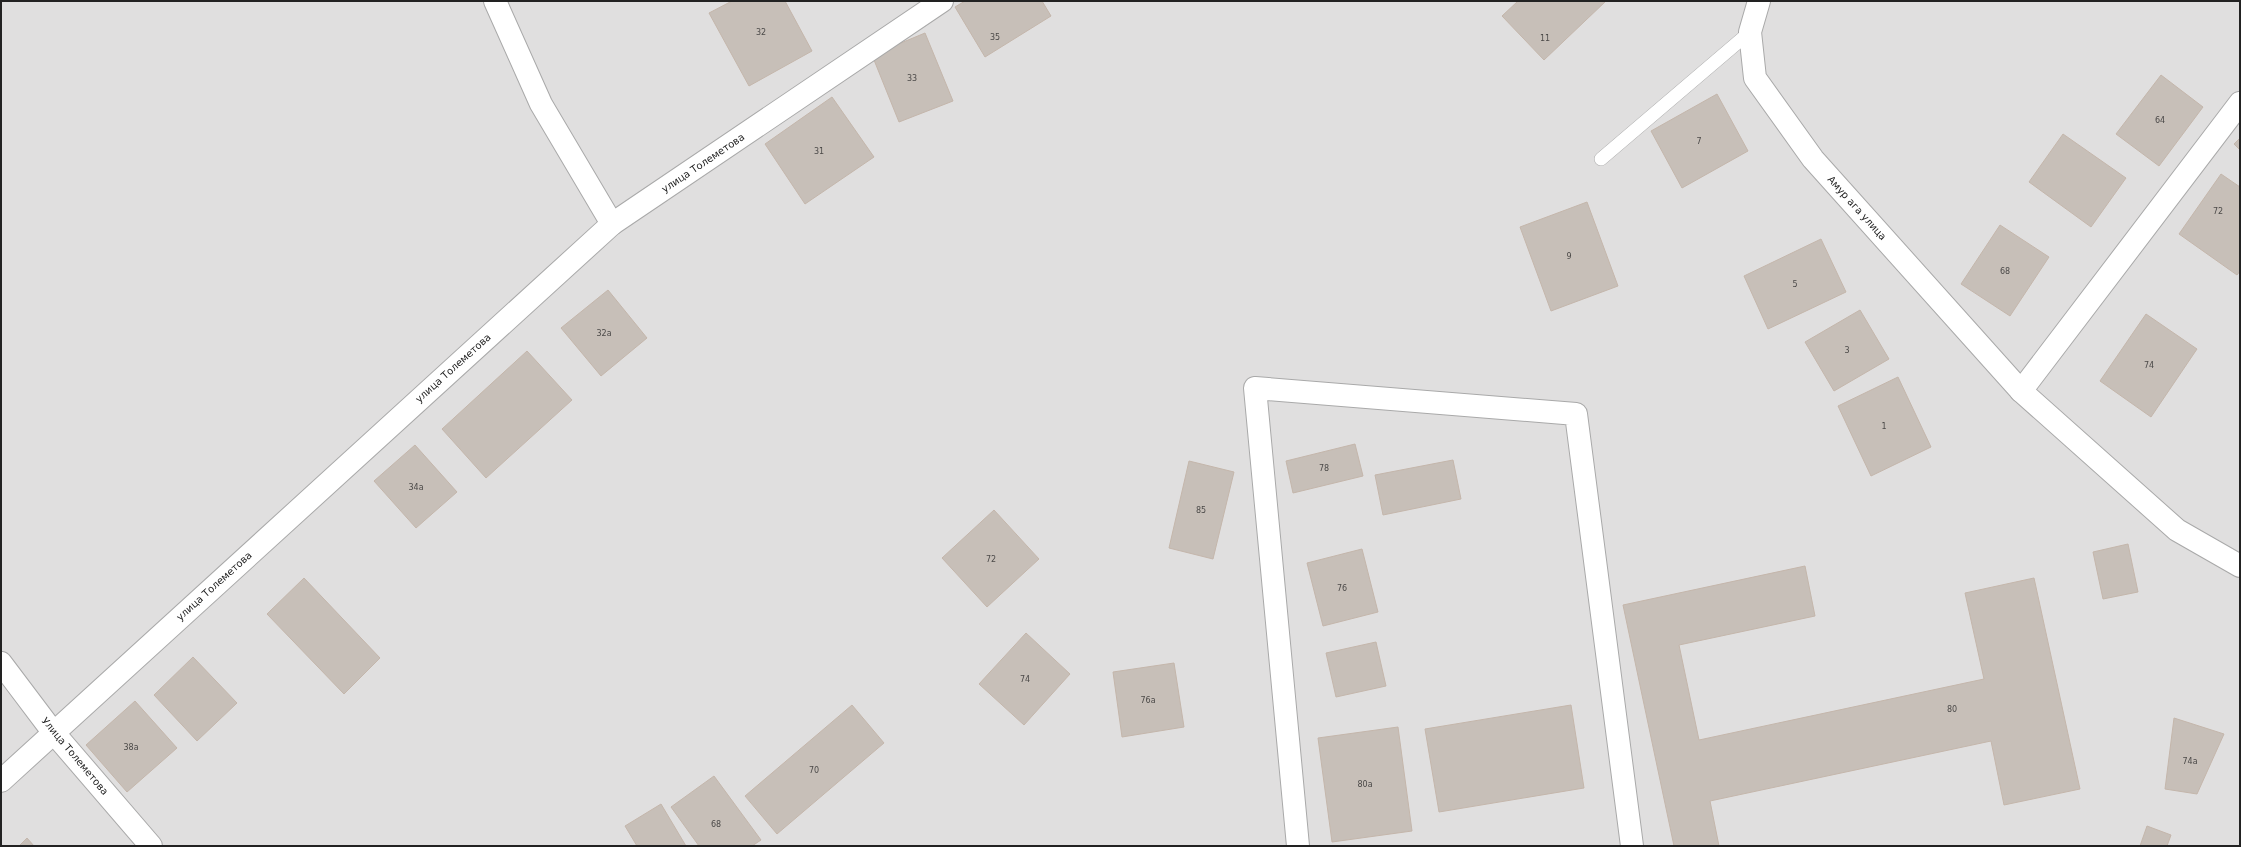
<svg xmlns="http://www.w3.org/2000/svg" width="2241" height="847" font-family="'DejaVu Sans',sans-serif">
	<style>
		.residential { fill: #e0dfdf }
		.building { fill: #c7bfb8; stroke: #c4b6ab }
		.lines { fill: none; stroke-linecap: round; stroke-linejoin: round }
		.lane-casing { stroke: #a9a9a9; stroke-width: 14 }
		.street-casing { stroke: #a9a9a9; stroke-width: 24 }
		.lane { stroke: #fff; stroke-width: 13 }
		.street { stroke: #fff; stroke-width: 22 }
		.labels { text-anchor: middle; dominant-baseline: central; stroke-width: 3.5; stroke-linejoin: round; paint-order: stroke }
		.number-label { font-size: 8px; fill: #4b4948 }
		.street-label { font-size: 10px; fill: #222; stroke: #fff }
	</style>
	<rect width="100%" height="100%" fill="#f2efe9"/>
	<rect class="residential" x="1" y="1" width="2239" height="845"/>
	<g class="building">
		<path d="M732,1H785L812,51L749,86L709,13Z"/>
		<path d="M965,1H1042L1051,16L985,57L955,7Z"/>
		<path d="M1518,1H1606L1544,60L1502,16Z"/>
		<path d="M925,33L953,101L899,122L872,55Z"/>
		<path d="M2161,75L2203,107L2159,166L2116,134Z"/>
		<path d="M1717,94L1748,151L1682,188L1651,131Z"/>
		<path d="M832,97L874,157L805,204L765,144Z"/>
		<path d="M2063,134L2126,178L2091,227L2029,182Z"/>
		<path d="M2240,138V150L2234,144Z"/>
		<path d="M2221,174L2240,187V271L2237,275L2179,234Z"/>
		<path d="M1587,202L1618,286L1551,311L1520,227Z"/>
		<path d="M2000,225L2049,257L2010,316L1961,284Z"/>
		<path d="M1821,239L1846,292L1768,329L1744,276Z"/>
		<path d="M608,290L647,338L601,376L561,328Z"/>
		<path d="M1860,310L1889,359L1834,391L1805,342Z"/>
		<path d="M2146,314L2197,349L2151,417L2100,381Z"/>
		<path d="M527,351L572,400L486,478L442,429Z"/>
		<path d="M1898,377L1931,447L1871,476L1838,406Z"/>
		<path d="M1355,444L1363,476L1293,493L1286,461Z"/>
		<path d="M415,445L457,492L416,528L374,481Z"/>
		<path d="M1453,460L1461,499L1383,515L1375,475Z"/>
		<path d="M1189,461L1234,472L1213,559L1169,548Z"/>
		<path d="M994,510L1039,559L987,607L942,558Z"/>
		<path d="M2128,544L2138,592L2103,599L2093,552Z"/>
		<path d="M1362,549L1378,612L1323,626L1307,563Z"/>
		<path d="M1805,566L1815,616L1679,645L1699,740L1984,679L1965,593L2034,578L2080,789L2004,805L1991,741L1710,801L1719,846H1674L1623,605Z"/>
		<path d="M304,578L380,658L344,694L267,614Z"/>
		<path d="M1026,633L1070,674L1024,725L979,684Z"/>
		<path d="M1376,642L1386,686L1336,697L1326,653Z"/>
		<path d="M193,657L237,703L197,741L154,695Z"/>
		<path d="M1174,663L1184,727L1122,737L1113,672Z"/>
		<path d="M135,701L177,748L127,792L86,745Z"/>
		<path d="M852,705L884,743L777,834L745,796Z"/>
		<path d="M1571,705L1584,788L1439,812L1425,729Z"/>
		<path d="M2174,718L2224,734L2197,794L2165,789Z"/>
		<path d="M1398,727L1412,831L1332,842L1318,738Z"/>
		<path d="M714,776L761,840L752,846H699L671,807Z"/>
		<path d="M661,804L686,846H637L625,826Z"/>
		<path d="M2147,826L2171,835L2167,846H2140Z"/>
		<path d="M27,838L34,846H19Z"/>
	</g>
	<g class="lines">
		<g class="lane-casing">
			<path id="lane" d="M1601,159L1750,32"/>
		</g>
		<g class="street-casing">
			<g id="street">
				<path d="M495,1L541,104L612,224"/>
				<path d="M1759,1L1750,32L1755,78L1813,159L2021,391"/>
				<path d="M2240,103L2021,391L2177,530L2240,566"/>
				<path d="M1,663L53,732L151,846"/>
				<path d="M1,781L612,224L942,1"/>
				<path d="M1298,846L1255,388L1576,414L1632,846"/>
			</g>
		</g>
		<use href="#lane" class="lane"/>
		<use href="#street" class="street"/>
	</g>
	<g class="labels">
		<g class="number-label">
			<text x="761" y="32">32</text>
			<text x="995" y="37">35</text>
			<text x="1545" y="38">11</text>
			<text x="912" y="78">33</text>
			<text x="2160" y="120">64</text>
			<text x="1699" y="141">7</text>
			<text x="819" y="151">31</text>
			<text x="2218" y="211">72</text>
			<text x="1569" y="256">9</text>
			<text x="2005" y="271">68</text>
			<text x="1795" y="284">5</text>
			<text x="604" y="333">32а</text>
			<text x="1847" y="350">3</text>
			<text x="2149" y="365">74</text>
			<text x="1884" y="426">1</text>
			<text x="1324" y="468">78</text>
			<text x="416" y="487">34а</text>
			<text x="1201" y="510">85</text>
			<text x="991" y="559">72</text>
			<text x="1342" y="588">76</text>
			<text x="1025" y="679">74</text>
			<text x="1148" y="700">76а</text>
			<text x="1952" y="709">80</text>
			<text x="131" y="747">38а</text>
			<text x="2190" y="761">74а</text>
			<text x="814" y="770">70</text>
			<text x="1365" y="784">80а</text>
			<text x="716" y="824">68</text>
		</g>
		<g class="street-label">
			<text transform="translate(703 163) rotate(-34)">улица Толеметова</text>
			<text transform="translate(1857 208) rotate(48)">Амур ага улица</text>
			<text transform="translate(453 368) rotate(-42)">улица Толеметова</text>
			<text transform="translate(214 586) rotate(-42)">улица Толеметова</text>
			<text transform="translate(75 756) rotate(50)">Улица Толеметова</text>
		</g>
	</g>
	<rect width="2241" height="847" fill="none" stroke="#222222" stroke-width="4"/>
</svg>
